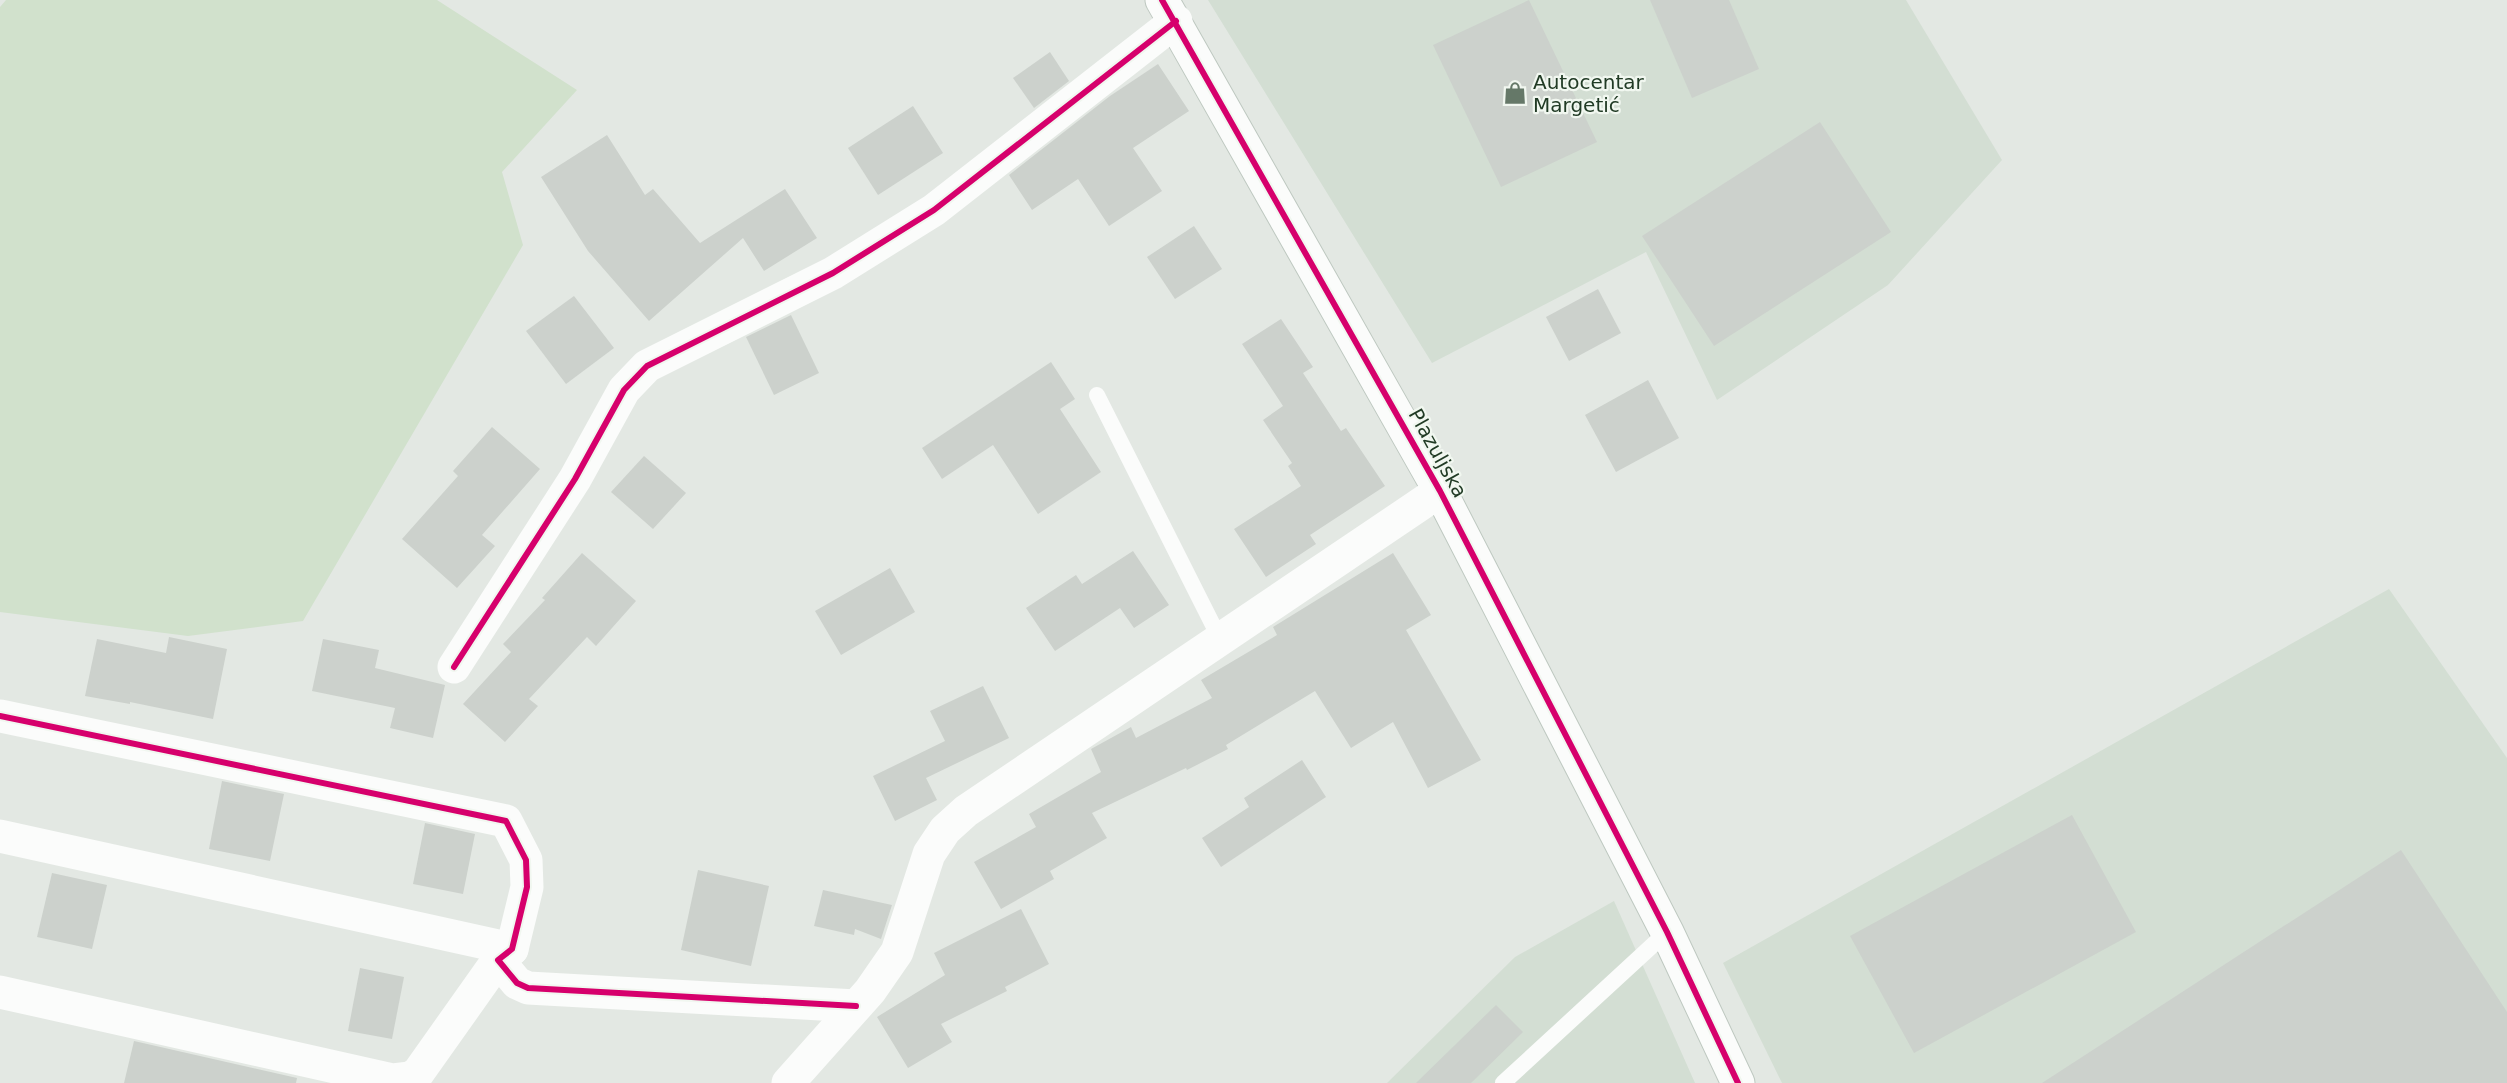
<svg xmlns="http://www.w3.org/2000/svg" width="2507" height="1083" font-family="'DejaVu Sans',sans-serif">
	<style>
		.built { fill: #d3ded3 }
		.green { fill: #d1e1cc }
		.building { fill: #ccd1cc }
		.lines { fill: none; stroke-linecap: round; stroke-linejoin: round }
		.secondary-casing { stroke: #bec8c0; stroke-width: 35 }
		.service { stroke: #fbfcfb; stroke-width: 16 }
		.minor { stroke: #fbfcfb; stroke-width: 33 }
		.secondary { stroke: #fbfcfb; stroke-width: 33 }
		.cycleway-casing { stroke: #f1f7f0; stroke-width: 10 }
		.cycleway { stroke: #d6006c; stroke-width: 6 }
		.labels { text-anchor: middle; dominant-baseline: central; stroke-width: 4.5; stroke-linejoin: round; paint-order: stroke }
		.poi-label { font-size: 20px; fill: #213b25; stroke: #f1f7f0; text-anchor: start }
		.street-label { font-size: 20px; fill: #213b25; stroke: #f1f7f0 }
	</style>
	<rect width="100%" height="100%" fill="#e3e8e3"/>
	<g class="built">
		<path d="M1208,0H1906L2002,160L1888,285L1717,400L1646,252L1432,363Z"/>
		<path d="M2389,589L2507,758V1083H1782L1723,963Z"/>
		<path d="M1614,901L1695,1083H1387L1515,957Z"/>
	</g>
	<path class="green" d="M6,0H437L577,90L502,172L523,245L303,621L188,636L0,612V7Z"/>
	<g class="building">
		<path d="M1529,0L1597,142L1501,187L1433,45Z"/>
		<path d="M1650,0H1729L1759,69L1692,98Z"/>
		<path d="M1050,52L1069,81L1034,108L1013,78Z"/>
		<path d="M1158,64L1189,111L1133,148L1162,191L1109,226L1078,179L1032,210L1009,175L1110,96Z"/>
		<path d="M913,106L943,153L878,195L848,148Z"/>
		<path d="M1820,122L1891,232L1714,346L1642,236Z"/>
		<path d="M607,135L645,195L653,189L700,243L785,189L817,238L764,271L743,238L649,321L588,251L541,177Z"/>
		<path d="M1194,226L1222,269L1175,299L1147,257Z"/>
		<path d="M1598,289L1621,333L1569,361L1546,317Z"/>
		<path d="M574,296L614,348L566,384L526,331Z"/>
		<path d="M791,315L819,373L774,395L746,337Z"/>
		<path d="M1281,319L1313,367L1303,373L1341,431L1346,428L1385,486L1310,535L1316,544L1266,577L1234,529L1301,486L1288,466L1292,463L1263,420L1283,406L1242,344Z"/>
		<path d="M1051,362L1075,399L1060,409L1101,472L1038,514L993,445L942,479L922,448Z"/>
		<path d="M1648,380L1679,438L1616,472L1585,415Z"/>
		<path d="M492,427L540,469L482,535L495,546L457,588L402,539L458,476L453,471Z"/>
		<path d="M644,456L686,493L653,529L611,492Z"/>
		<path d="M1133,551L1169,605L1134,628L1120,608L1055,651L1026,608L1076,575L1082,584Z"/>
		<path d="M582,553L636,601L596,646L587,637L529,699L538,706L505,742L463,704L511,652L503,644L545,600L542,598Z"/>
		<path d="M1393,553L1431,615L1406,630L1481,760L1428,788L1393,722L1351,748L1315,691L1226,745L1228,749L1187,770L1186,768L1092,813L1107,838L1050,871L1054,879L1001,909L974,862L1036,827L1029,814L1101,772L1091,749L1131,727L1136,738L1212,698L1201,680L1277,635L1273,627Z"/>
		<path d="M890,568L915,612L841,655L815,611Z"/>
		<path d="M169,637L227,649L213,719L130,702V704L85,696L97,639L166,653Z"/>
		<path d="M323,639L379,650L375,668L445,685L433,738L390,728L395,708L312,691Z"/>
		<path d="M983,686L1009,738L926,778L937,800L895,821L873,776L945,741L930,711Z"/>
		<path d="M1302,760L1326,797L1221,867L1202,838L1249,807L1244,798Z"/>
		<path d="M222,781L284,794L270,861L209,849Z"/>
		<path d="M2072,815L2136,932L1914,1053L1850,936Z"/>
		<path d="M425,823L475,834L463,894L413,884Z"/>
		<path d="M2401,850L2507,1012V1083H2042Z"/>
		<path d="M698,870L769,886L751,966L681,950Z"/>
		<path d="M52,873L107,885L92,949L37,937Z"/>
		<path d="M823,890L892,905L881,939L855,929L854,935L814,926Z"/>
		<path d="M1021,909L1049,964L1005,987L1007,991L941,1024L952,1042L908,1068L877,1017L945,975L934,953Z"/>
		<path d="M360,968L404,977L392,1039L348,1031Z"/>
		<path d="M1496,1005L1523,1032L1471,1083H1416Z"/>
		<path d="M134,1041L297,1078L296,1083H124Z"/>
	</g>
	<g class="lines">
		<g class="secondary-casing">
			<path id="secondary" d="M1162,0L1440,491L1667,932L1738,1083"/>
		</g>
		<g class="service">
			<path d="M1097,395L1220,639"/>
			<path d="M1503,1083L1667,932"/>
		</g>
		<g class="minor">
			<path d="M454,667L575,479L624,390L647,366L833,273L934,210L1176,21"/>
			<path d="M0,716L506,821L526,860L527,887L512,949L498,960L517,983L528,988L856,1006"/>
			<path d="M0,836L512,949"/>
			<path d="M0,992L393,1080L410,1078L418,1073L498,960"/>
			<path d="M788,1083L870,991L897,952L929,854L945,830L966,811L1440,491"/>
		</g>
		<use href="#secondary" class="secondary"/>
		<g class="cycleway-casing">
			<g id="cycleway">
				<path d="M1162,0L1440,491L1667,932L1738,1083"/>
				<path d="M454,667L575,479L624,390L647,366L833,273L934,210L1176,21"/>
				<path d="M0,716L506,821L526,860L527,887L512,949L498,960L517,983L528,988L856,1006"/>
			</g>
		</g>
		<use href="#cycleway" class="cycleway"/>
	</g>
	<defs>
		<g id="shop-bare" transform="scale(1.8)"><path d="M-5-2.5h2.3a2.7 3.5 0 0 1 5.4 0H5L5.5 6h-11ZM-1.5-2.5h3a1.5 2.3 0 0 0-3 0Z" fill="#657868" stroke="#f1f7f0" stroke-width="2.5" paint-order="stroke"/></g>
	</defs>
	<g fill-rule="evenodd">
		<use href="#shop-bare" x="1515" y="93"/>
	</g>
	<g class="labels">
		<g class="poi-label">
			<text x="1533" y="82">Autocentar<tspan x="1533" dy="23">Margetić</tspan></text>
		</g>
		<g class="street-label">
			<text transform="translate(1438 453) rotate(61)">Plazuljska</text>
		</g>
	</g>
</svg>
